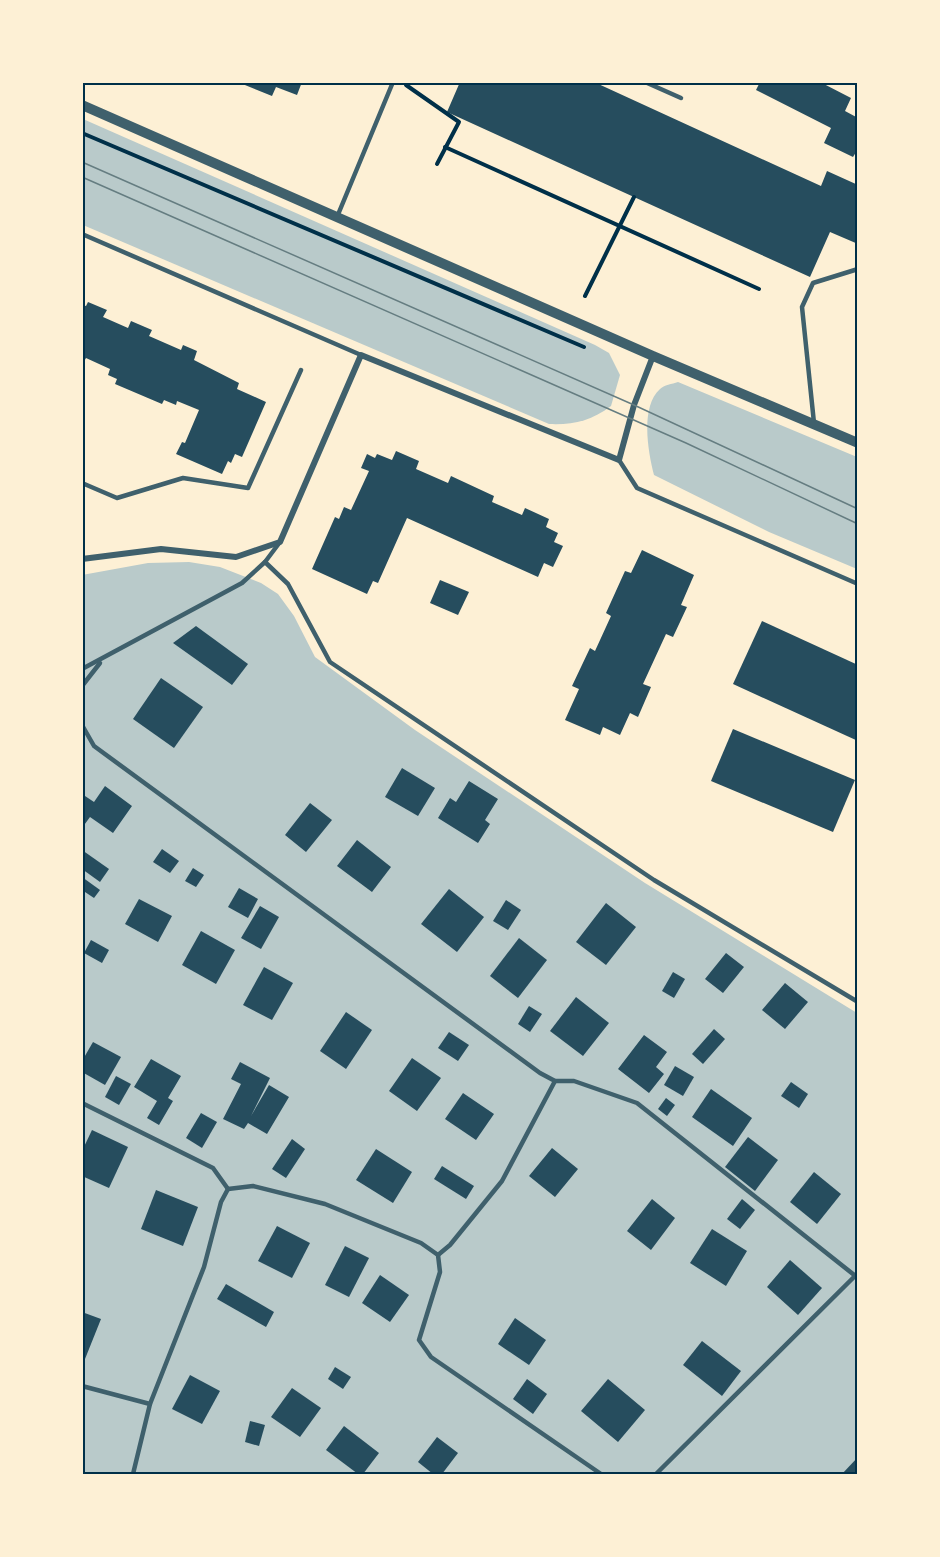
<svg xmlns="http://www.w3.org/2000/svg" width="940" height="1557" font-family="'DM Sans',sans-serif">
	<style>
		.green { fill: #b9caca }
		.building { fill: #264d5e }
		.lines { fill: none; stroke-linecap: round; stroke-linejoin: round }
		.path { stroke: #003049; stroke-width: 4 }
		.service { stroke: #3f606c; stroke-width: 4.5 }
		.minor { stroke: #3f606c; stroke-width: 6 }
		.tertiary { stroke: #3f606c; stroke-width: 10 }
		.tram { stroke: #657d81; stroke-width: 1.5 }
		.neatline { fill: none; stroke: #003049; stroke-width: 2 }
	</style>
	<rect width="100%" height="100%" fill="#fdf0d5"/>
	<g class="green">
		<path d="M83,119L595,345L609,353L620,375L611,406C591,421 573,425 549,424L83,225Z"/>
		<path d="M678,382L857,457V569L769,532L654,475C648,452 640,407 660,389C664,385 672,384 678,382Z"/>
		<path d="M189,562L220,567L261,583L278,594L294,616L315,657L415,730L645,883L857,1013V1474H83L82,575L148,563Z"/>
	</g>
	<g class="building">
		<path d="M302,82L297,95L276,87L272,96L240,83Z"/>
		<path d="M460,82H594L821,186L827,171L858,185V244L830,232L810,277L447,112Z"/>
		<path d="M760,82H820L851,98L845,111L858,118V149L853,157L824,143L831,128L756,90Z"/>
		<path d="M88,302L107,310L103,317L128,328L131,321L152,330L149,336L181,350L183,345L197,351L194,360L239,383L237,389L266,402L242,457L235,454L231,463L228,461L222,474L176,454L182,442L185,443L199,410L177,401L176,405L164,400L162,404L115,384L117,379L108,375L110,369L86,358L82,365V305L86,306Z"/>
		<path d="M396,451L419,461L416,469L448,483L451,476L494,496L492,502L522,515L525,508L549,519L546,527L558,533L554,542L563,546L553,567L544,563L538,577L407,518L378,583L373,581L367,594L312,569L335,517L339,519L344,507L351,510L369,471L361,468L367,454L375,458L377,454L392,460Z"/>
		<path d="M642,550L694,575L681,605L687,607L673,637L666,634L643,684L651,687L638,717L630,713L620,735L603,727L600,735L565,720L579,689L572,686L590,648L595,651L611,616L606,613L625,571L631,573Z"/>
		<path d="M440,580L469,592L458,615L430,603Z"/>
		<path d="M762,621L858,665V741L733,684Z"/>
		<path d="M196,626L248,664L232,685L173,643Z"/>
		<path d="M161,678L203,707L174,748L133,719Z"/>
		<path d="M733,729L855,780L833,832L711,781Z"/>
		<path d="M402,768L435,788L418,816L385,797Z"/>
		<path d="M469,781L498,799L485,820L490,824L478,843L438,818L450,798L456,802Z"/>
		<path d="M105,786L132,806L113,833L90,817L82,828V794L94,802Z"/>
		<path d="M310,803L332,820L306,852L285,835Z"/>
		<path d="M357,840L391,867L372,892L337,866Z"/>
		<path d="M162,849L179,861L170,873L153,862Z"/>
		<path d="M82,850L109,869L100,882L82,869Z"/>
		<path d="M193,868L204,875L196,887L185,881Z"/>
		<path d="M82,877L100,890L94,898L82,890Z"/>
		<path d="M239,888L258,899L248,918L228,907Z"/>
		<path d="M449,889L484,917L457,952L421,924Z"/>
		<path d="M139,899L172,916L158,942L125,924Z"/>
		<path d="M506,900L521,910L508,930L493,921Z"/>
		<path d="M606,903L636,927L606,965L576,942Z"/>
		<path d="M260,906L279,917L261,949L241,938Z"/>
		<path d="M201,931L235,950L216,984L182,965Z"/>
		<path d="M519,938L547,960L518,998L490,976Z"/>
		<path d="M91,940L109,950L102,963L84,953Z"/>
		<path d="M726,953L744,967L723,993L705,979Z"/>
		<path d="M264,967L293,983L272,1020L243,1005Z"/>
		<path d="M673,972L685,979L674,998L662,991Z"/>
		<path d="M785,983L808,1002L785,1029L762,1010Z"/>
		<path d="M576,997L609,1023L583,1056L550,1031Z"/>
		<path d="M529,1006L542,1014L530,1032L518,1024Z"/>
		<path d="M346,1012L372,1030L346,1069L320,1051Z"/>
		<path d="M714,1029L725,1039L703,1064L692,1054Z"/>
		<path d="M449,1032L469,1045L458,1061L438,1048Z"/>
		<path d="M644,1035L667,1052L656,1067L664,1074L649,1093L618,1069Z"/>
		<path d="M93,1042L121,1057L105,1085L82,1072V1061Z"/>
		<path d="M412,1058L441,1078L417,1111L389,1091Z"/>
		<path d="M151,1059L181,1076L168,1098L173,1101L159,1125L147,1118L157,1101L134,1087Z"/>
		<path d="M240,1062L270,1078L251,1116L269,1085L289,1097L267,1134L248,1123L244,1129L223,1119L241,1084L231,1079Z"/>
		<path d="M675,1066L694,1077L683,1096L664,1085Z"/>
		<path d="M116,1076L131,1084L119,1105L105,1097Z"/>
		<path d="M791,1082L808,1094L799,1108L781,1096Z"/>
		<path d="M711,1089L752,1118L733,1146L692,1117Z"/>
		<path d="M463,1093L494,1114L476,1140L445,1119Z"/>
		<path d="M666,1098L675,1105L667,1116L658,1109Z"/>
		<path d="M201,1113L217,1122L202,1148L186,1138Z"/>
		<path d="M92,1130L128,1147L109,1188L82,1176V1151Z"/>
		<path d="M748,1137L778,1160L755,1191L725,1167Z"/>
		<path d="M292,1139L305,1149L286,1178L272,1169Z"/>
		<path d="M552,1148L578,1169L555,1197L529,1176Z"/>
		<path d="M376,1149L412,1172L393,1203L356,1180Z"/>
		<path d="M442,1166L474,1186L466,1199L434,1179Z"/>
		<path d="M814,1172L841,1194L817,1224L790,1202Z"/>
		<path d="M156,1190L198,1207L183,1246L141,1229Z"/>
		<path d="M652,1199L675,1218L651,1250L627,1231Z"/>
		<path d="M742,1199L755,1210L740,1229L727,1219Z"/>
		<path d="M277,1226L310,1243L292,1278L258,1261Z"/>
		<path d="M712,1229L747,1251L726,1286L690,1263Z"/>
		<path d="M345,1246L369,1258L349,1297L325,1285Z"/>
		<path d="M790,1260L822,1288L798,1315L767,1287Z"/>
		<path d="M380,1275L409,1295L390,1322L362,1303Z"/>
		<path d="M226,1284L274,1312L266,1327L217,1299Z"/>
		<path d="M82,1312L101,1319L85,1359H82Z"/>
		<path d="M515,1318L546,1340L529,1365L498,1344Z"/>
		<path d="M702,1341L741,1371L722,1396L683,1365Z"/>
		<path d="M335,1367L351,1377L343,1389L328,1379Z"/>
		<path d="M190,1375L220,1391L202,1424L172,1409Z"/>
		<path d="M527,1379L547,1394L533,1414L513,1399Z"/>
		<path d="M608,1379L645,1410L618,1442L581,1411Z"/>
		<path d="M292,1388L321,1408L300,1437L271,1417Z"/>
		<path d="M250,1421L265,1425L259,1446L245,1442Z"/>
		<path d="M344,1426L379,1453L363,1474H358L326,1450Z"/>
		<path d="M437,1437L458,1453L442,1474H433L418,1462Z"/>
		<path d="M858,1457V1474H842Z"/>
	</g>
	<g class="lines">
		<g class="path">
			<path d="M406,85L459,122L437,164"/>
			<path d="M82,133L584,347"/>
			<path d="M445,147L759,289"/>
			<path d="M585,296L634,197"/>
		</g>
		<g class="service">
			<path d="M645,82L681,98"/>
			<path d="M337,217L393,82"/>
			<path d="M82,234L361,355"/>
			<path d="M814,423L802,307L813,283L858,269"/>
			<path d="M619,460L637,488L858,584"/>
			<path d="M82,483L117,498L183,478L248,488L301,370"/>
			<path d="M265,562L288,584L330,662L654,880L858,1002"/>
			<path d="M82,669L242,583L265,562L280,542"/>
			<path d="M82,686L100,663"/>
			<path d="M82,725L94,746L540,1073L555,1081H574L637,1103L858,1278"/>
			<path d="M82,1103L213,1168L228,1189"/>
			<path d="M228,1189L253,1186L325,1204L421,1243L438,1255L440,1272L419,1340L431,1357L601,1474"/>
			<path d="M438,1255L450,1245L502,1181L555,1081"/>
			<path d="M82,1386L150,1404"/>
			<path d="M133,1474L150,1404L204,1267L221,1202L228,1189"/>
			<path d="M656,1474L858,1273"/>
		</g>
		<path class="minor" d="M82,559L161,549L236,557L280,542L361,355L619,460L634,405L653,356"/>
		<path class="tertiary" d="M82,105L653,356L858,443"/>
		<g class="tram">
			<path d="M82,162L634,405L858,509"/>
			<path d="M82,177L686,443L858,524"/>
		</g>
	</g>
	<rect width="940" height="1557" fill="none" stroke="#fdf0d5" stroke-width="168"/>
	<rect x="84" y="84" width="772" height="1389" class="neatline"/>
</svg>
